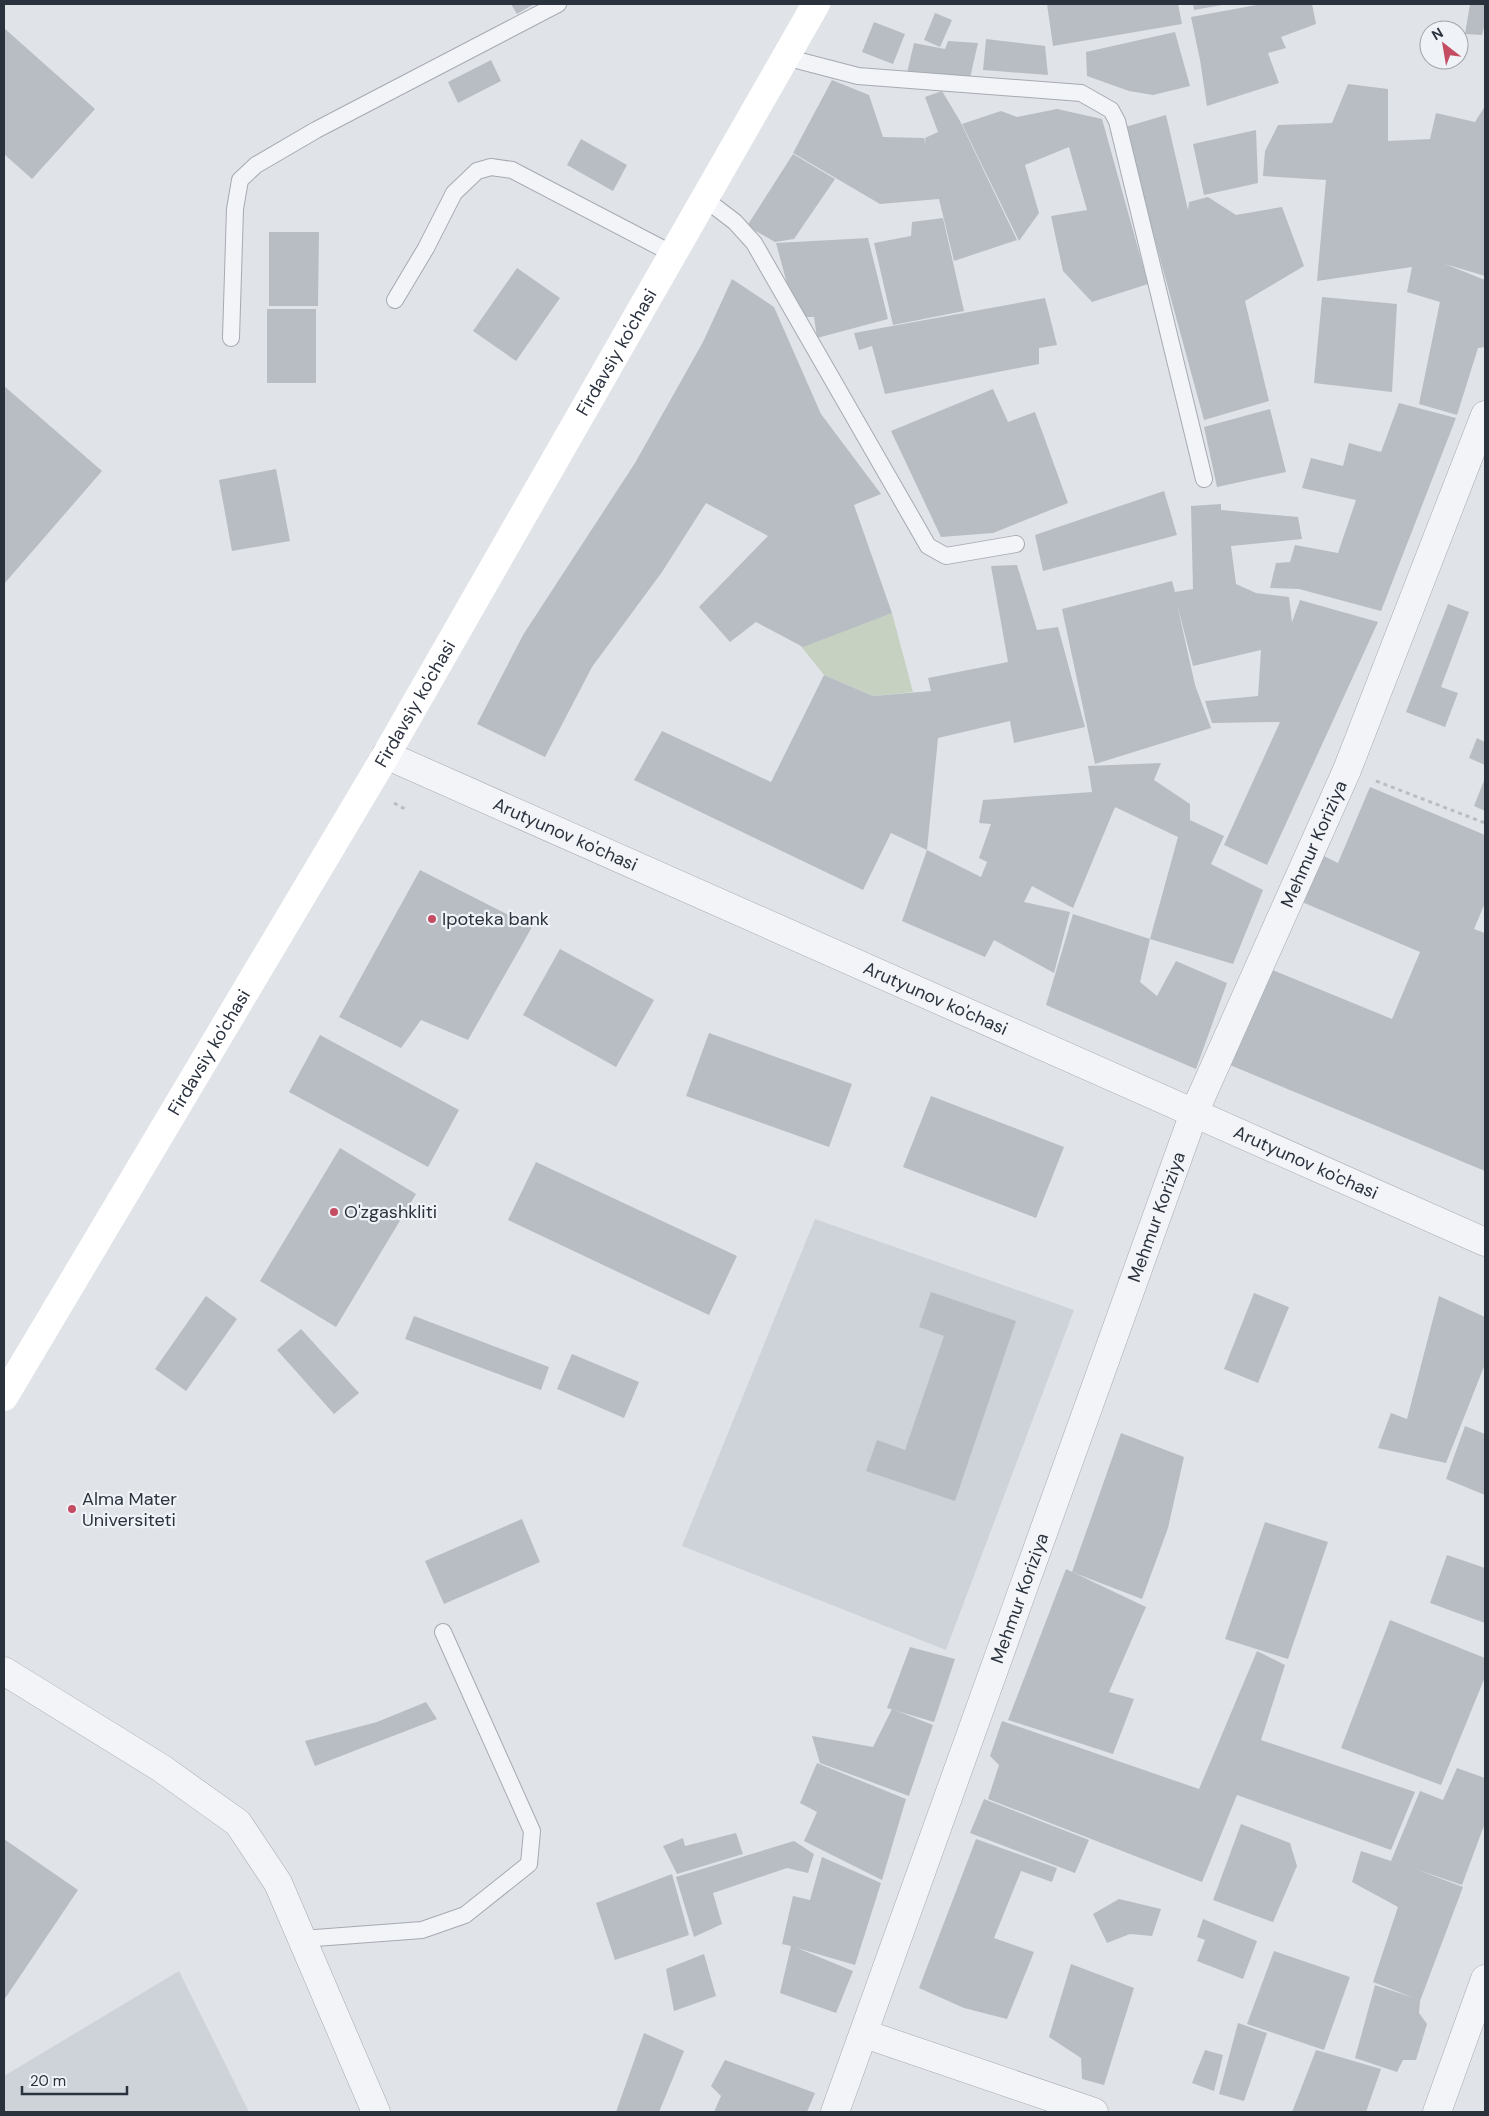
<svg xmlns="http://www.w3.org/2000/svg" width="1489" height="2116" font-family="'DM Sans',sans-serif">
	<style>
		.built { fill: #ced3da }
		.green { fill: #c6d1c2 }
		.building { fill: #b8bdc4 }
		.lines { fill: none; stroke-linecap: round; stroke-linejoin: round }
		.lane-casing { stroke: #a6aab2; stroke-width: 18 }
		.street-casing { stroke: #a6aab2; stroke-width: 29 }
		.path { stroke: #babec3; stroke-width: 3; stroke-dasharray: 4 4; stroke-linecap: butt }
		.lane { stroke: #f2f4f7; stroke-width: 16 }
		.street { stroke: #f2f4f7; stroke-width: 28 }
		.secondary { stroke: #fff; stroke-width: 28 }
		.poi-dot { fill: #c54d63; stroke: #eff2f6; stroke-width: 2 }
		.labels { text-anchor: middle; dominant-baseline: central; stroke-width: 4.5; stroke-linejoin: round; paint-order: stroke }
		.street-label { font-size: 18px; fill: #2a323e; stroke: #eff2f6 }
		.poi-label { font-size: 18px; fill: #2a323e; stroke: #eff2f6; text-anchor: start }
	</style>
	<rect width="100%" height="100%" fill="#e0e3e8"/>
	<g class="built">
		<path d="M815,1219L1074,1310L946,1650L682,1546Z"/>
		<path d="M179,1971L249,2112H4V2076Z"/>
	</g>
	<path class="green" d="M892,613L913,692L873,696L824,675L800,645Z"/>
	<g class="building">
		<path d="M511,4H534L517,14Z"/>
		<path d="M1047,4H1178L1182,24L1053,46Z"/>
		<path d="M1193,4H1222V5L1194,10Z"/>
		<path d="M1262,4H1312L1316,24L1281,37L1286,48L1268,53L1279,83L1207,106L1200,60L1191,17Z"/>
		<path d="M1470,4H1485V23L1482,35L1465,34Z"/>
		<path d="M935,13L952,20L940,47L924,40Z"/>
		<path d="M874,22L905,34L893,64L862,52Z"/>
		<path d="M4,28L95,109L32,179L4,154Z"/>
		<path d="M1175,32L1190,86L1153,95L1129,91L1087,76L1086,52Z"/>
		<path d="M986,39L1045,46L1048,75L983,70Z"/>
		<path d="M948,41L978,43L970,78L907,73L914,43L945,49Z"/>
		<path d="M491,60L501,81L458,103L448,82Z"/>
		<path d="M832,80L869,95L883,137L924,138L926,144L925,138L938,132L925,97L942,91L960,121L1017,240L954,261L939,199L880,204L793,153Z"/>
		<path d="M1348,84L1388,89V141L1430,139L1436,113L1475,122L1485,106V276L1445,264L1485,280V347L1478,348L1457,415L1419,404L1440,302L1407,292L1412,267L1317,281L1326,180L1263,176L1265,151L1278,125L1332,123Z"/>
		<path d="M1057,109L1102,119L1148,284L1092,302L1063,271L1051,216L1087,210L1069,147L1025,165L1039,213L1019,241L962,124L1001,111L1017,117Z"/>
		<path d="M1166,115L1188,210L1189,202L1208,197L1236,215L1282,207L1304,266L1245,301L1269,401L1204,420L1152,229L1122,128Z"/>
		<path d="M1256,130L1258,183L1204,195L1193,144Z"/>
		<path d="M581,139L627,165L613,191L567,165Z"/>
		<path d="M793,154L835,179L794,239L775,242L747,226Z"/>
		<path d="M943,218L964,311L893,325L874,243L911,236L912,222Z"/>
		<path d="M269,232H319L318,306H269Z"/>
		<path d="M868,238L888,319L817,338L814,317H796L776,243Z"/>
		<path d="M517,268L560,298L516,361L473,331Z"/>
		<path d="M732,279L774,307L821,414L881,494L854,505L892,613L803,647L756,622L730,642L699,607L768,536L706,503L662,572L592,667L545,757L477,724L523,635L635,463L703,342Z"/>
		<path d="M1322,297L1397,304L1392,392L1314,383Z"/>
		<path d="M1045,298L1057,345L1039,348V364L885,394L872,346L859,350L854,333Z"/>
		<rect x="267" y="309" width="49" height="74"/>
		<path d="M4,386L102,471L4,584Z"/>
		<path d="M993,389L1008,422L1035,412L1068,503L993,533L941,537L891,431Z"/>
		<path d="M1399,403L1456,418L1381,611L1299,589L1270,588L1276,563L1290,562L1295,545L1338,553L1356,500L1302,488L1311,458L1343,466L1349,443L1381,452Z"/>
		<path d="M1270,409L1286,472L1217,487L1204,427Z"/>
		<path d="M276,469L290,541L232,551L219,480Z"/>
		<path d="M1164,491L1177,535L1043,571L1035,535Z"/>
		<path d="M1221,504V510L1298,517L1302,539L1231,546L1236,584L1256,593L1289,597L1292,622L1300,600L1378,622L1267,865L1224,845L1280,722L1212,723L1205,701L1258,696L1261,650L1193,666L1177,604L1195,685L1211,728L1095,764L1062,609L1172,581L1175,592L1193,589L1191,506Z"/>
		<path d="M1017,565L1037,630L1058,627L1085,727L1014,743L1010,721L938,738L927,850L981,877L987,862L979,858L991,824L979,823L983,800L1092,792L1088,766L1161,763L1154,780L1190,804V820L1224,836L1211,864L1263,890L1233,964L1150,939L1140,982L1157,996L1176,961L1227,983L1196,1069L1046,1005L1073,914L1150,939L1178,837L1115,807L1073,908L1032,886L1024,902L1070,912L1054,973L994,940L985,957L902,921L927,850L891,833L863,890L634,780L662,731L771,782L824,675L873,696L931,691L928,678L1008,662L991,566Z"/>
		<path d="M1448,604L1469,612L1441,687L1458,693L1445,727L1406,712Z"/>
		<path d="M1477,738L1485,742V765L1469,758Z"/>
		<path d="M1485,778V811L1474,806Z"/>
		<path d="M1370,787L1485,835V903L1474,929L1485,933V1171L1230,1065L1270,969L1392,1019L1420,952L1302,902L1322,855L1338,863Z"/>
		<path d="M420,870L532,927L468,1040L421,1020L401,1048L339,1017Z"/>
		<path d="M560,949L654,1000L616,1067L523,1015Z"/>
		<path d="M709,1033L852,1084L829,1147L686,1096Z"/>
		<path d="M320,1035L459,1110L428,1167L289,1092Z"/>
		<path d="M931,1096L1064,1147L1036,1218L903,1167Z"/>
		<path d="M340,1148L416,1194L336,1327L260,1281Z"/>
		<path d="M536,1162L737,1256L709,1315L508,1220Z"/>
		<path d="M931,1292L1016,1321L955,1501L866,1471L877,1440L905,1450L944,1336L919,1327Z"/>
		<path d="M1254,1293L1289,1307L1258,1383L1224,1369Z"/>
		<path d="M206,1296L237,1319L186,1391L155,1369Z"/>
		<path d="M1439,1296L1485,1317V1364L1446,1463L1378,1448L1391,1413L1407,1419Z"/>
		<path d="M414,1316L549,1367L541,1390L405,1339Z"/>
		<path d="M301,1329L359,1393L334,1414L277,1350Z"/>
		<path d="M572,1354L639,1382L624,1418L557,1389Z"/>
		<path d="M1465,1426L1485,1434V1495L1446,1479Z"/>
		<path d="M1121,1433L1184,1457L1168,1528L1142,1599L1072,1572Z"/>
		<path d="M522,1519L540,1562L444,1604L425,1561Z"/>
		<path d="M1265,1522L1328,1542L1288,1659L1225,1639Z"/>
		<path d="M1447,1555L1485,1568V1623L1430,1603Z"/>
		<path d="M1066,1569L1146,1607L1109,1692L1134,1699L1113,1754L1008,1720Z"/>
		<path d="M1390,1620L1485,1658V1677L1441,1785L1341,1748Z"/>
		<path d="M910,1647L955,1659L934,1722L887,1708Z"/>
		<path d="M1257,1651L1285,1665L1261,1740L1415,1792L1391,1850L1237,1795L1202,1882L988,1799L999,1765L990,1756L1002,1721L1199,1789Z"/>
		<path d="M426,1702L437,1719L315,1766L305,1741L377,1722Z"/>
		<path d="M892,1709L933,1725L909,1796L820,1763L812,1736L873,1747Z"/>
		<path d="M817,1763L906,1799L882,1880L804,1841L817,1812L800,1803Z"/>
		<path d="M1457,1768L1485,1778V1823L1462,1885L1415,1869L1463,1887L1420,2001L1419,2013L1427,2024L1416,2060H1403L1397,2072L1355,2058L1375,1985L1414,1998L1373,1982L1398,1907L1352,1882L1361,1851L1391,1861L1420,1791L1443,1800Z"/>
		<path d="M984,1799L1089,1840L1075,1873L970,1833Z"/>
		<path d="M1241,1824L1290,1843L1297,1866L1273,1922L1213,1900Z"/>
		<path d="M736,1833L743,1854L677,1874L663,1846L683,1838L685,1846Z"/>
		<path d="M4,1839L78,1890L4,2000Z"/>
		<path d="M976,1839L1057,1868L1052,1882L1021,1871L994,1938L1034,1952L1007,2019L964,2008L919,1988Z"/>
		<path d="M794,1841L814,1854L808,1873L787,1868L713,1893L722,1924L694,1937L676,1877Z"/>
		<path d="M822,1857L881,1883L855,1965L797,1948L853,1971L836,2013L780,1993L791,1946L782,1944L793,1896L810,1900Z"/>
		<path d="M672,1874L689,1935L615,1960L596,1903Z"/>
		<path d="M1119,1899L1161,1909L1152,1936L1130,1934L1107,1943L1093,1914Z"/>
		<path d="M1203,1919L1257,1941L1243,1979L1197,1961L1205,1940L1197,1937Z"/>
		<path d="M1274,1951L1350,1977L1324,2050L1247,2024Z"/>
		<path d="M704,1954L716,1996L674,2011L666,1969Z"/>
		<path d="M1071,1964L1134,1988L1104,2085L1082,2079L1081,2058L1049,2037Z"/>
		<path d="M1238,2023L1267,2033L1244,2101L1219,2094Z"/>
		<path d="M644,2033L684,2051L659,2112H616Z"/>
		<path d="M1205,2050L1223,2055L1214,2091L1192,2083Z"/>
		<path d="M1316,2050L1381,2069L1366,2112H1292Z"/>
		<path d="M725,2060L815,2093L807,2112H714L721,2096L711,2086Z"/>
	</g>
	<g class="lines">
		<g class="lane-casing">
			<g id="lane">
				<path d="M785,57L858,76L1081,93L1111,110L1117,121L1204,479"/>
				<path d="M705,199L735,222L754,243L928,546L946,556L1016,544"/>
				<path d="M395,300L426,248L454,193L477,171L491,167L512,170L673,254"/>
				<path d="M231,338L235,209L240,180L256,165L316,130L558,4"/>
				<path d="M302,1939L422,1930L465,1915L529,1864L532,1831L443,1632"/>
			</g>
		</g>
		<g class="street-casing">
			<g id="street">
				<path id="s1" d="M386,755L1485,1242"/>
				<path d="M4,1671L161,1768L238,1823L278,1883L376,2112"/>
				<path d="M865,2034L1094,2112"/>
				<path id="s2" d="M835,2112L1194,1113L1347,770L1485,415"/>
				<path d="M1437,2112L1485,1979"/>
			</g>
		</g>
		<g class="path">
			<path d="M1376,781L1485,823"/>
			<path d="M394,803L405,809"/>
		</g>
		<use href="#lane" class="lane"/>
		<use href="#street" class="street"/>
		<path class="secondary" id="s3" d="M4,1397L386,755L816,4"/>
	</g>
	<g class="poi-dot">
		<circle cx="432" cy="919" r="5"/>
		<circle cx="334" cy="1212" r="5"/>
		<circle cx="72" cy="1509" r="5"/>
	</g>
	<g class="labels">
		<g class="street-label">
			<text stroke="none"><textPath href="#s3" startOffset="1211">Firdavsiy ko'chasi</textPath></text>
			<text stroke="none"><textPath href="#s3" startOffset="806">Firdavsiy ko'chasi</textPath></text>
			<text stroke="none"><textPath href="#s1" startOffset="196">Arutyunov ko'chasi</textPath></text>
			<text stroke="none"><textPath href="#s2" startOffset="1356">Mehmur Koriziya</textPath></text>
			<text stroke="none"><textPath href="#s1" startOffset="601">Arutyunov ko'chasi</textPath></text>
			<text stroke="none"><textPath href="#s3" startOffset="401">Firdavsiy ko'chasi</textPath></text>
			<text stroke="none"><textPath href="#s1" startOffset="1006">Arutyunov ko'chasi</textPath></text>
			<text stroke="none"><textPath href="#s2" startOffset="951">Mehmur Koriziya</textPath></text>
			<text stroke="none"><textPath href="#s2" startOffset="546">Mehmur Koriziya</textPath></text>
		</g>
		<g class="poi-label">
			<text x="442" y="919">Ipoteka bank</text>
			<text x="344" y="1212">O'zgashkliti</text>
			<text x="82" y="1499">Alma Mater<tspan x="82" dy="21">Universiteti</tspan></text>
		</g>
	</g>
	<rect width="1489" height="2116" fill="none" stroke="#2a323e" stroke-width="10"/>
	<g transform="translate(1444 45) rotate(329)"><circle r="24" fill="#eff2f6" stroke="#a0a5ac"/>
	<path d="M0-4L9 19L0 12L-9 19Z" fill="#c54d63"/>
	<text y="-8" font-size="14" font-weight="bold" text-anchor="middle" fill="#2a323e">N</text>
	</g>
	<path d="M22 2086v8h105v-8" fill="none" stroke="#2a323e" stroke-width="2.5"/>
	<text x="30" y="2086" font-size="15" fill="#2a323e" stroke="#eff2f6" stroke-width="4" paint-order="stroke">20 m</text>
</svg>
